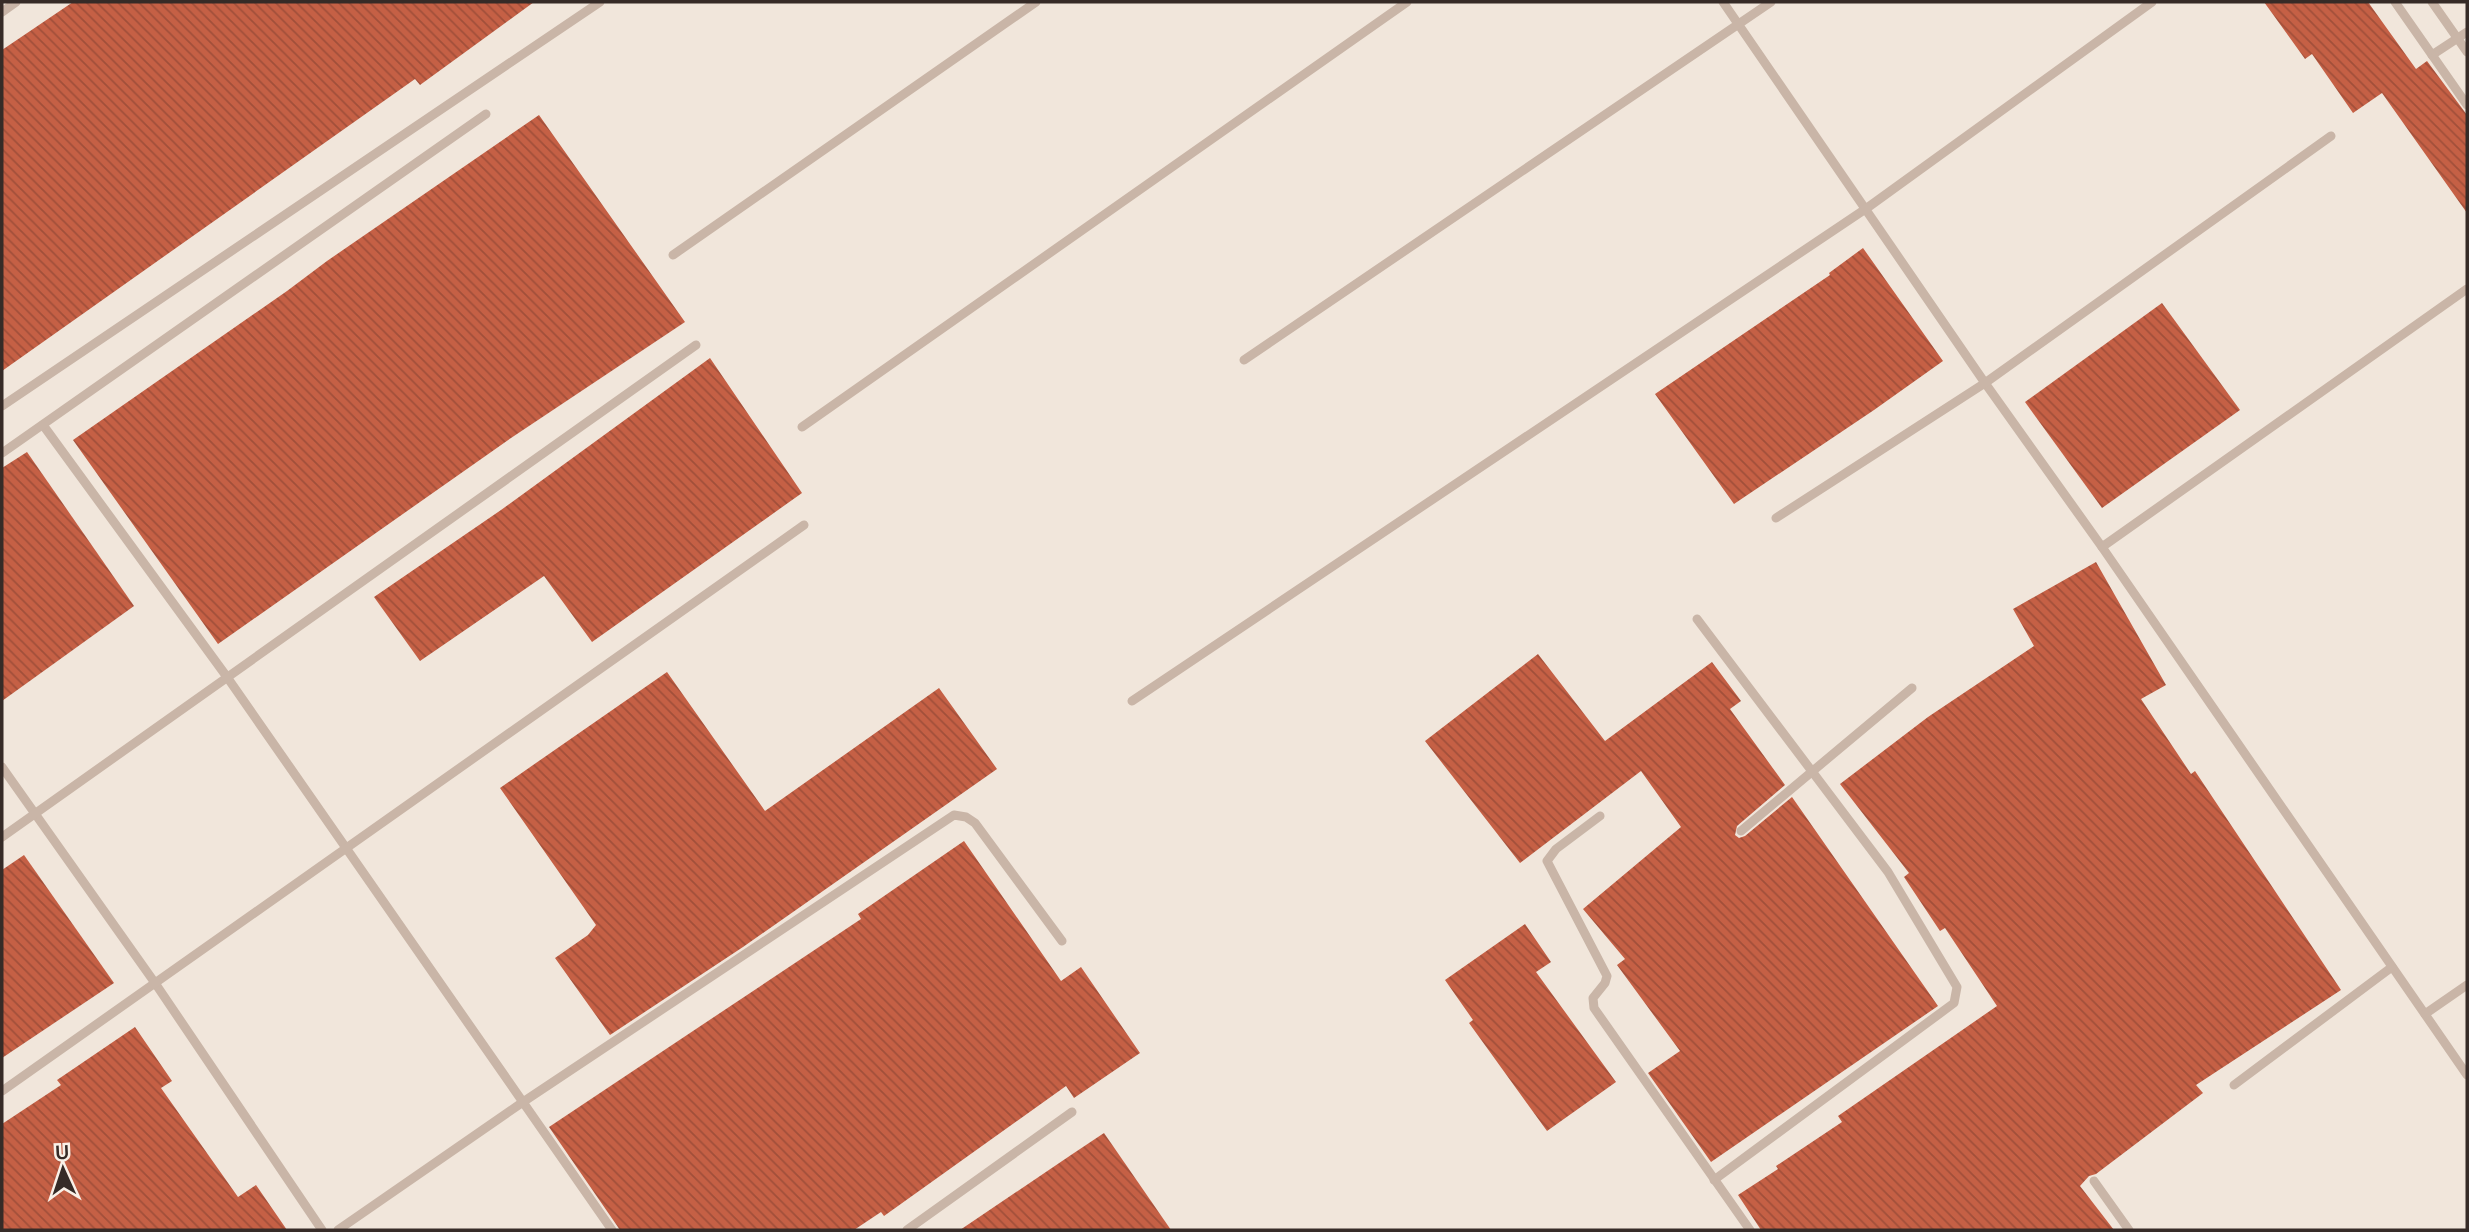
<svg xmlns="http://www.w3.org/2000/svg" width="2469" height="1232" font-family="Lato,sans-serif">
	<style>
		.building { fill: url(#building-back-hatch) }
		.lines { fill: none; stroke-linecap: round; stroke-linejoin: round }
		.lane { stroke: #c9b5a7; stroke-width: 9 }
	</style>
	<defs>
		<pattern id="building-back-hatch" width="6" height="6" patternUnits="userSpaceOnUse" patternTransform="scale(1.75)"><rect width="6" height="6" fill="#c56045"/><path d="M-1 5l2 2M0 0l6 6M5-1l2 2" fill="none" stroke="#a14f3a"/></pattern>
	</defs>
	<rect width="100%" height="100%" fill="#f1e6db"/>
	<g class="building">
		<path d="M73,2H534L420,85L415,79L2,371V50Z"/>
		<path d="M2264,2H2368L2416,69L2427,61L2467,115V213L2382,93L2353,113L2312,54L2305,59Z"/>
		<path d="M539,115L685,322L511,438L218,644L73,440L287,291L327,261Z"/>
		<path d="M1863,248L1943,361L1874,410L1734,504L1655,394L1830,275L1829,273Z"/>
		<path d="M2162,303L2240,410L2102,508L2025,402Z"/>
		<path d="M710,358L802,493L592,642L544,576L420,661L374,597L501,510Z"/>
		<path d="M27,452L134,606L2,701V468Z"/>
		<path d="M2096,562L2166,685L2141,699L2191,774L2195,771L2341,990L2196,1085L2203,1093L2096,1174L2089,1176L2080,1186L2114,1230H1761L1738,1195L1778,1169L1776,1166L1842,1122L1838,1116L1997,1006L1945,928L1940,931L1904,877L1909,873L1840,784L1928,717L2034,646L2013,609Z"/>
		<path d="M1538,654L1605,741L1712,662L1741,701L1730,709L1785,785L1737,826L1735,835L1739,838L1745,836L1792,797L1938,1006L1711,1162L1648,1073L1680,1051L1617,965L1625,959L1583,909L1681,827L1641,771L1520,863L1425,741Z"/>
		<path d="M667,672L765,811L939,688L997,769L743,947L610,1035L555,958L588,935L596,925L500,788Z"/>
		<path d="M964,841L1061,981L1081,967L1140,1053L1074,1098L1066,1086L884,1216L881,1212L854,1230H620L549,1127L861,919L858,914Z"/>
		<path d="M24,855L114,983L2,1058V870Z"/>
		<path d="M1525,924L1551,962L1536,972L1616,1082L1547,1131L1469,1023L1473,1020L1445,980Z"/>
		<path d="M135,1027L172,1081L161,1088L238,1197L256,1185L287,1230H2V1124L61,1085L57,1080Z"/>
		<path d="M1104,1133L1171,1230H960L1071,1155Z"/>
	</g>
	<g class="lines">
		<g class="lane">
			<path d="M1723,2L1985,383L2102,547L2467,1075"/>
			<path d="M2395,2L2467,105"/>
			<path d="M2432,2L2467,52"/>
			<path d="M2,12L16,2"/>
			<path d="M2432,55L2467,32"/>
			<path d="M673,255L1036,2"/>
			<path d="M1244,360L1771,2"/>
			<path d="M2,406L600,2"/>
			<path d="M43,425L227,677L612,1230"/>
			<path d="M802,427L1407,2"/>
			<path d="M2,453L486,114"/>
			<path d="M1776,518L1985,383L2331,136"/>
			<path d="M2102,547L2467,289"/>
			<path d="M1697,619L1888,872L1957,987L1954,1003L1714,1180"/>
			<path d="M1132,701L1867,208L2152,2"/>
			<path d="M2,767L155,983L322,1230"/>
			<path d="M1600,816L1556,849L1547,861L1607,976L1605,983L1593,998L1594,1008L1750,1230"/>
			<path d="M1741,831L1912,688"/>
			<path d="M2,837L696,345"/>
			<path d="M2425,1014L2467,985"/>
			<path d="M2234,1085L2392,967"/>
			<path d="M2,1091L804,525"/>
			<path d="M2094,1181L2129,1230"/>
			<path d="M338,1230L523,1102L954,815L966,817L975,823L1062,941"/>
			<path d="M907,1230L1072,1112"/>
		</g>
	</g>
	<rect width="2469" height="1232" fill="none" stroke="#362b27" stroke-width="7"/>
	<g transform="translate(63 1169) rotate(357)" stroke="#f9f0e7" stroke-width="5" paint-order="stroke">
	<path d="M0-5L12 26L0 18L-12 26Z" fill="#362b27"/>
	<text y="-10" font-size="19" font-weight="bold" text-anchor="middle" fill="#362b27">U</text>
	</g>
</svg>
